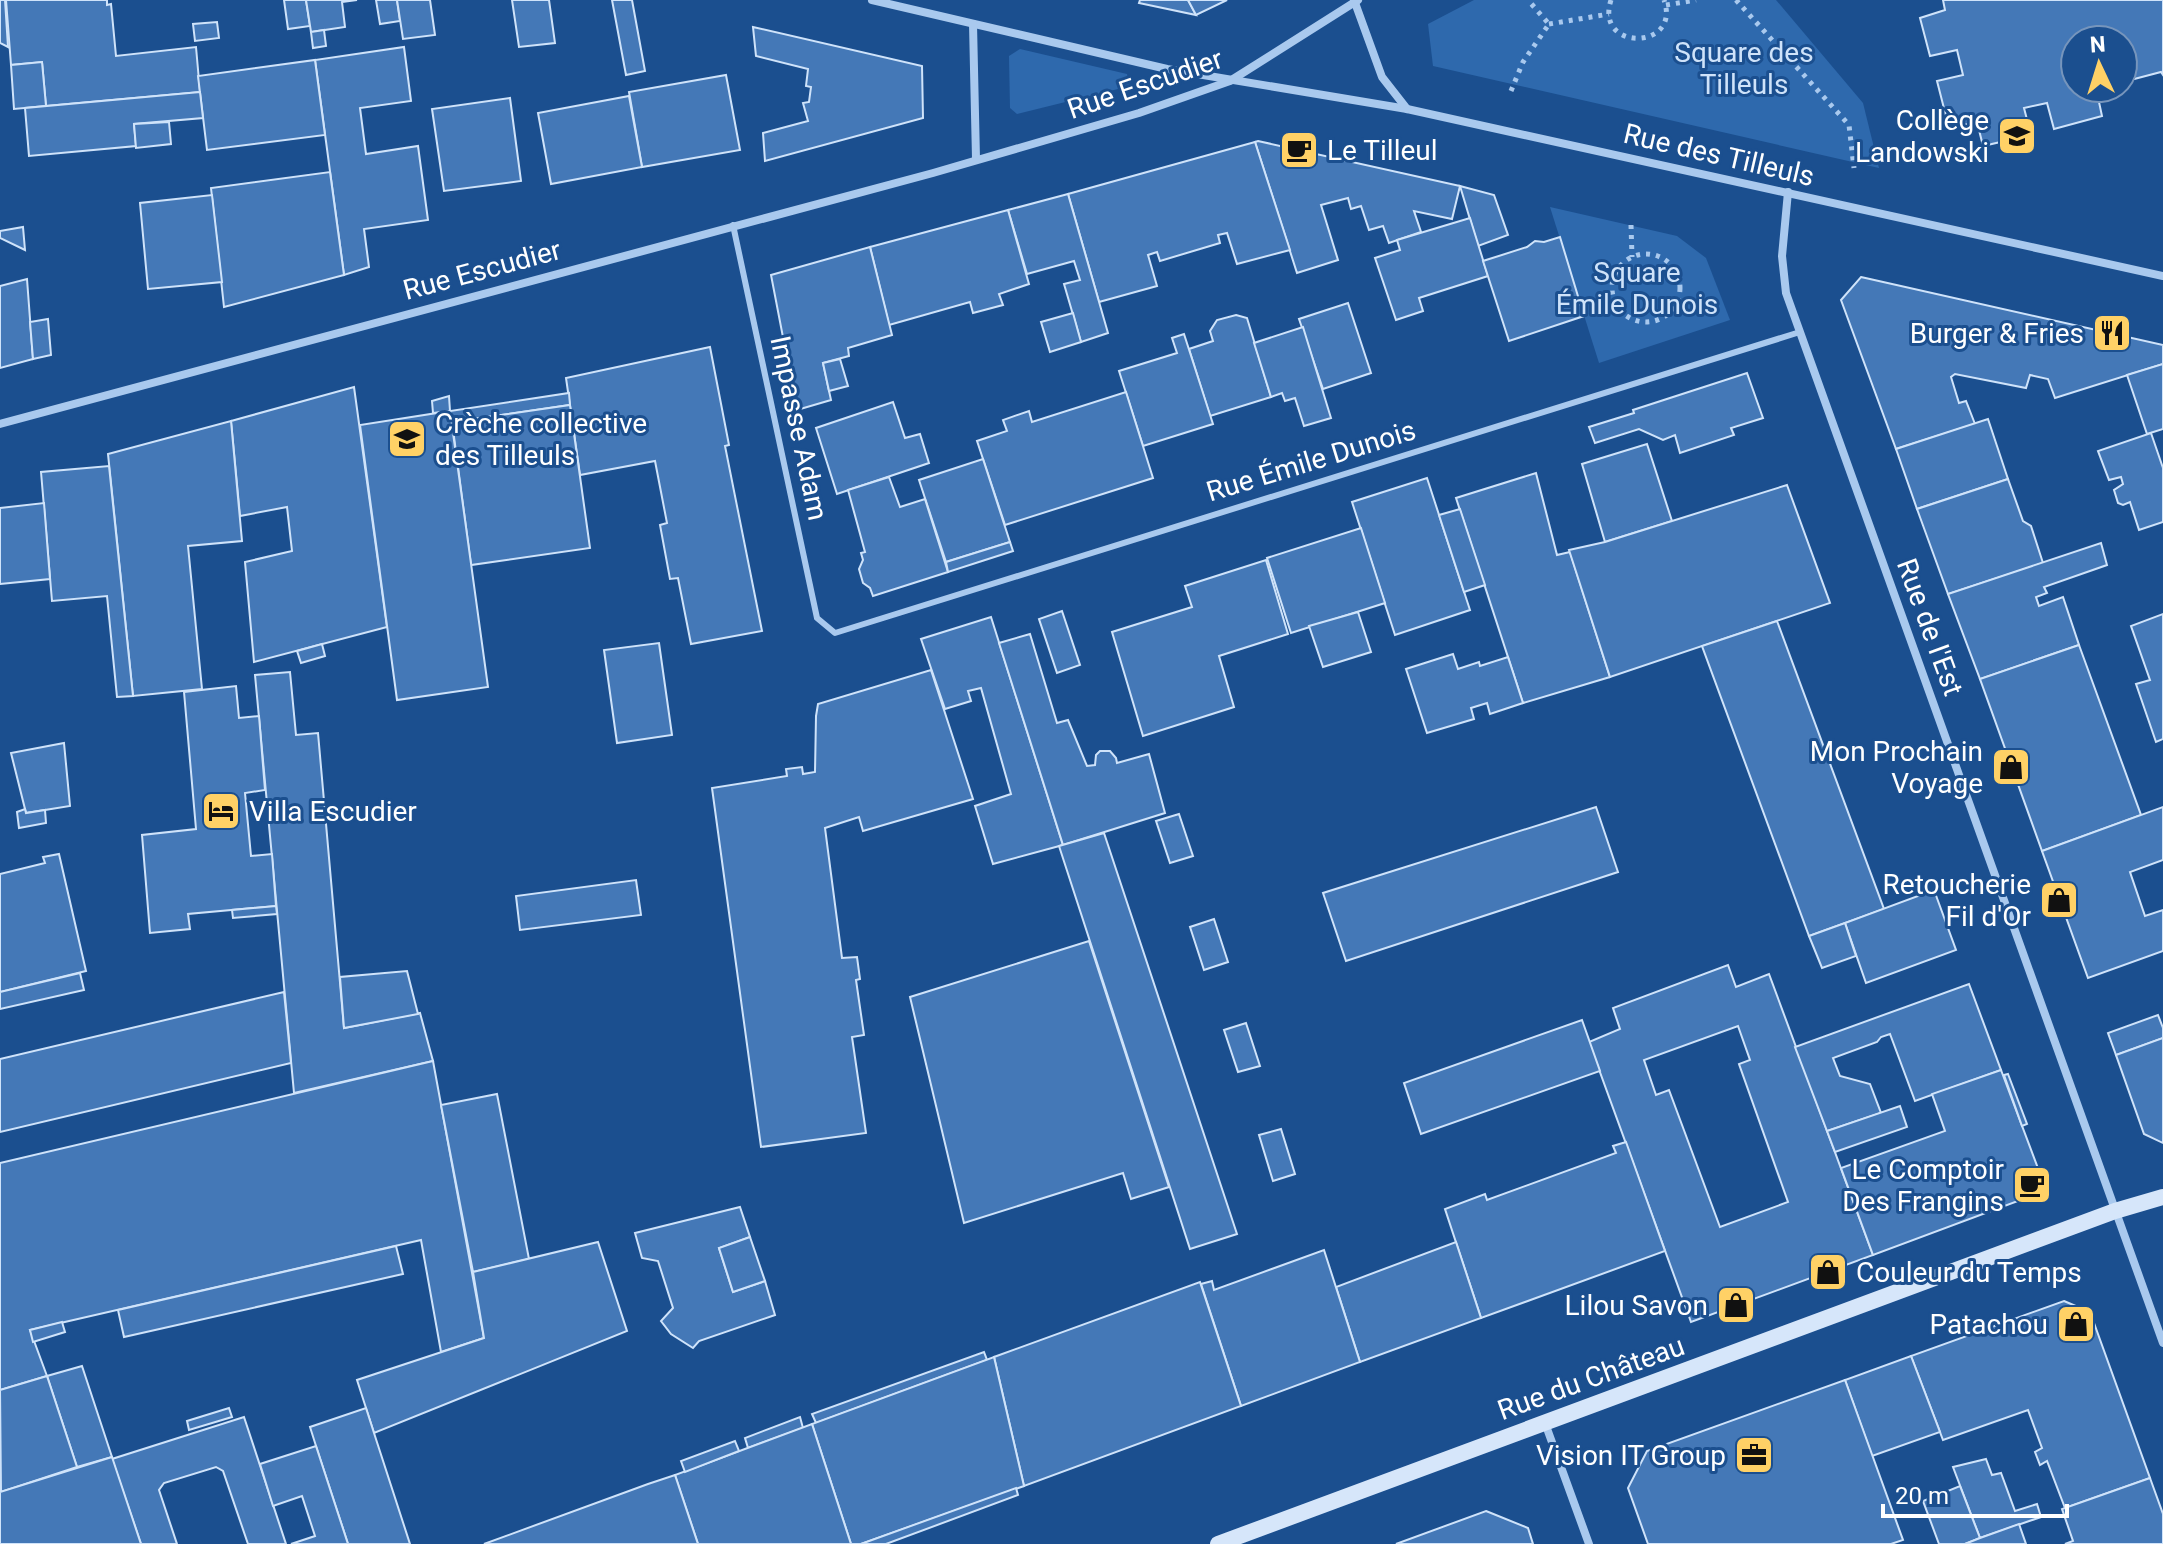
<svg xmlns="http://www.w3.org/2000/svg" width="2163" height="1544" font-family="Roboto,sans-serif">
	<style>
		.green { fill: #2e69ad }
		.building { fill: #4478b7; stroke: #cfe3fa; stroke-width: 2; fill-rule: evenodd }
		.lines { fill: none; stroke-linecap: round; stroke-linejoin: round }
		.path { stroke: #a9c9ee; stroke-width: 5; stroke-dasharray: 4 6; stroke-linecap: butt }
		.service { stroke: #a9c9ee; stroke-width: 6 }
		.minor { stroke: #a9c9ee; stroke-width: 8 }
		.secondary { stroke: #d6e6fa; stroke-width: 16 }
		.labels { text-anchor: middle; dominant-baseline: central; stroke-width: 6; stroke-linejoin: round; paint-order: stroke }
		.park-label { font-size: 28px; fill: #cfe3fa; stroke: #1b4f8f }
		.street-label { font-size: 28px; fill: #fff; stroke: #1b4f8f }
		.poi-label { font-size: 28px; fill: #fff; stroke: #1b4f8f; text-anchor: end }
	</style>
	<rect width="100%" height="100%" fill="#1b4f8f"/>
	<g class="green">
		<path d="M1474,0H1776L1863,103L1879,168L1433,66L1428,24Z"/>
		<path d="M1020,49L1127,74L1130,86L1017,114L1010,108L1009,56Z"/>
		<path d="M1550,207L1677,236L1706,258L1730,320L1599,363Z"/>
	</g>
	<g class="building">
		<path d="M0,0H5L8,47L0,43Z"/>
		<path d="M6,0H107V5L111,4L116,56L196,47L200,92L46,106L42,62L11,65Z"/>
		<path d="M284,0H306L310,26L288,29Z"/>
		<path d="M306,0H357L342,2L345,27L311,32Z"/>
		<path d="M376,0H397L400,21L380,24Z"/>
		<path d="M397,0H430L435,35L403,39Z"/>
		<path d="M512,0H549L555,43L519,47Z"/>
		<path d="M612,0H632L645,71L626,75Z"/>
		<path d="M1140,0H1188L1196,15L1139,3Z"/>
		<path d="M1188,0H1227L1196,15Z"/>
		<path d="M1943,0H2163V75L2161,72L2123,82V40H2075V88H2096L2102,116L2054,129L2047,103L2024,108L2031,135L1983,146L1977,122L1949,128L1937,81L1963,75L1957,50L1930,56L1920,18L1945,10Z"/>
		<path d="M217,22L219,38L195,41L193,24Z"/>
		<path d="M753,27L922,66L923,118L765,161L763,133L808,121L803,103L809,102L811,87L806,86L808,69L756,56Z"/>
		<path d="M324,30L326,46L313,48L311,32Z"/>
		<path d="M404,47L411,101L360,108L366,154L418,146L428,220L364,229L369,267L344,275L315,60Z"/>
		<path d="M315,60L325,135L207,150L198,76Z"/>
		<path d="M42,62L46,106L14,109L11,65Z"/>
		<path d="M726,75L740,150L642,167L629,92Z"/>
		<path d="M200,92L203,118L134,124L136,146L29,156L25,108Z"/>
		<path d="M629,96L642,167L551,184L538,113Z"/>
		<path d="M510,98L521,181L444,191L432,109Z"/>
		<path d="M169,122L171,144L136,148L134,124Z"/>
		<path d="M1258,141L1460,186L1452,219L1414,211L1421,232L1389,243L1383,226L1369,230L1361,206L1351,209L1348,198L1321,205L1338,260L1297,273L1255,142Z"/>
		<path d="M1255,142L1290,250L1237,264L1227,233L1218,235L1220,243L1160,261L1157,252L1148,255L1157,286L1099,302L1068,194Z"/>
		<path d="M330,172L344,275L224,307L211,188Z"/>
		<path d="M1460,186L1494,195L1508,235L1478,246Z"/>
		<path d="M1068,194L1108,333L1081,342L1064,284L1080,280L1074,261L1027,274L1008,210Z"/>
		<path d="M212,195L222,282L148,289L140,203Z"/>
		<path d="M1008,210L1029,284L999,294L1003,305L973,313L970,302L889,325L870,247Z"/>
		<path d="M1470,218L1488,276L1419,298L1423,311L1396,320L1375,258L1400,250L1397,240Z"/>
		<path d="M23,227L25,250L0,238V231Z"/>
		<path d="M1560,237L1584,316L1509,341L1483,261L1527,247L1535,241L1544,242Z"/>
		<path d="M870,247L892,335L848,348L849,356L823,363L831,400L797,410L771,275Z"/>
		<path d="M1861,277L2163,345V364L2055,398L2048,379L2030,375L2026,388L1955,374L1951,377L1959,403L1966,401L1975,424L1896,449L1841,300Z"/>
		<path d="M27,279L33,359L0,368V286Z"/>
		<path d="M1348,303L1371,373L1323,389L1299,319Z"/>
		<path d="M1073,313L1081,342L1050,352L1041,322Z"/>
		<path d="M1236,315L1247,318L1271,397L1210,416L1189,349L1213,341L1210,331L1217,320Z"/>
		<path d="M48,319L51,355L33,359L30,322Z"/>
		<path d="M1303,327L1331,418L1304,426L1295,398L1285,401L1282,393L1271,397L1254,343Z"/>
		<path d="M1184,334L1213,424L1143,446L1119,371L1177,353L1172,338Z"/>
		<path d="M710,347L729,445L725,446L762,631L691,644L678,578L670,579L660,525L667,523L655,461L580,475L566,378Z"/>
		<path d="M840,359L848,386L829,391L823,363Z"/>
		<path d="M2163,364V429L2147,434L2127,375Z"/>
		<path d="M1747,373L1763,418L1731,428L1734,435L1680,453L1675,435L1663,440L1639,429L1595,443L1589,427L1634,413L1633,410Z"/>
		<path d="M354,387L387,627L254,662L245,562L292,551L287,507L240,516L231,421Z"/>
		<path d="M1126,392L1153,478L1005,525L977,441L1007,431L1003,420L1029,411L1032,422Z"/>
		<path d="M569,393L570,405L452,422L450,411Z"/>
		<path d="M449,396L450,411L433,413L432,401Z"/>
		<path d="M893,402L905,438L920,434L929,463L837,494L816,428Z"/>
		<path d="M570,405L590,548L471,565L452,422Z"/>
		<path d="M450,411L488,687L397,700L360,425Z"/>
		<path d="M1988,419L2008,479L1917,509L1896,449Z"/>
		<path d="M231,421L242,541L188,546L202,689L133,696L108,454Z"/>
		<path d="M2151,433L2163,468V522L2139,530L2130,502L2123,505L2118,503L2114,490L2123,484L2121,477L2109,480L2098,451Z"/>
		<path d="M1647,444L1672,521L1605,542L1582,464Z"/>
		<path d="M983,459L1010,542L946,562L919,480Z"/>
		<path d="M109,466L133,696L117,697L107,596L52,601L41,472Z"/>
		<path d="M1536,473L1557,555L1570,552L1610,677L1523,703L1456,498Z"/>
		<path d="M889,477L900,507L925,499L948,572L873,596L870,588L863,583L859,569L863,560L861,553L865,552L848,490Z"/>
		<path d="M1427,478L1470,610L1395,635L1352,502Z"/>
		<path d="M2008,479L2023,521L2031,526L2043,563L1948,594L1917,509Z"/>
		<path d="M1787,485L1830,603L1610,677L1569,550L1605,542Z"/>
		<path d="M44,503L50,579L0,584V508Z"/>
		<path d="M1460,509L1485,585L1464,592L1439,515Z"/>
		<path d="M1361,528L1385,603L1291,633L1267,558Z"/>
		<path d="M1010,542L1013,551L948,572L946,562Z"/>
		<path d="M2101,543L2107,565L2044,587L2047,593L2036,597L2039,606L2063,597L2079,645L1980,679L1948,594Z"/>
		<path d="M1266,560L1288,634L1219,656L1234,707L1143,736L1112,632L1192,607L1185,586Z"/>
		<path d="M1062,611L1080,665L1057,673L1039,619Z"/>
		<path d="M1358,612L1371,652L1323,667L1309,626Z"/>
		<path d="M2163,614V739L2156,742L2136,684L2150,680L2131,626Z"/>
		<path d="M991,617L1063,845L993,864L975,806L1011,794L981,688L968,691L971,701L945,709L921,639Z"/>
		<path d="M1777,621L1884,909L1809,936L1702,646Z"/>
		<path d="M1030,634L1057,723L1068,720L1087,766L1095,765L1096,755L1100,751H1110L1116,758L1117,763L1149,754L1165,813L1063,845L999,643Z"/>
		<path d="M659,643L672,735L617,743L604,650Z"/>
		<path d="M322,644L325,656L301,663L297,651Z"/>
		<path d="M2079,645L2141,815L2042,851L1980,679Z"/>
		<path d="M1453,654L1458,669L1479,662L1480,666L1508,657L1523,703L1490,714L1487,703L1471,708L1474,719L1427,733L1406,669Z"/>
		<path d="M931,670L973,799L863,831L859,817L825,828L842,958L857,957L860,979L856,980L864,1035L852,1037L866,1133L761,1147L712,788L787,776L786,769L802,767L803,774L815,772L816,716L818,704Z"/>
		<path d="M290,672L296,735L318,733L344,1028L420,1013L433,1061L294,1093L255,675Z"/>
		<path d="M236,686L239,718L259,716L265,790L245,793L251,856L272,854L276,906L188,914L190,929L150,933L142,835L196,829L184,692Z"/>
		<path d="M64,743L70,806L26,813L11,753Z"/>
		<path d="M1596,807L1618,872L1346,961L1323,893Z"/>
		<path d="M2163,807V860L2130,872L2145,916L2163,910V951L2088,978L2042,851Z"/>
		<path d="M25,809L26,813L45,810L46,823L19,828L17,812Z"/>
		<path d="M1179,814L1193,856L1170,863L1156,821Z"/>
		<path d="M1104,833L1237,1234L1190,1249L1059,846Z"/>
		<path d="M59,854L86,971L0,992V874L45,863L43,857Z"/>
		<path d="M636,880L641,915L520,930L516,896Z"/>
		<path d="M1934,890L1956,950L1866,983L1845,923Z"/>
		<path d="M276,906L277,914L233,918L232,910Z"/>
		<path d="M1214,919L1228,962L1204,970L1190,927Z"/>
		<path d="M1845,923L1856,956L1822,968L1809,936Z"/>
		<path d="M1089,941L1169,1187L1131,1199L1123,1173L964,1223L910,997Z"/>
		<path d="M1728,965L1736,987L1769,974L1873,1255L1691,1322L1589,1042L1620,1029L1613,1008ZM1738,1026L1750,1060L1739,1064L1788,1202L1720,1227L1669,1090L1656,1095L1644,1060Z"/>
		<path d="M407,971L418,1014L344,1028L340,977Z"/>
		<path d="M80,973L84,990L0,1009V992Z"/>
		<path d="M1969,984L2001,1070L1915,1101L1890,1034L1881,1037L1877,1042L1833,1058L1840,1076L1870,1084L1881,1113L1827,1131L1795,1047Z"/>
		<path d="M284,992L291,1063L0,1132V1059Z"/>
		<path d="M2158,1015L2163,1028V1038L2116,1055L2108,1033Z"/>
		<path d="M1582,1020L1600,1071L1421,1134L1404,1083Z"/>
		<path d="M1246,1023L1260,1066L1238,1072L1224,1030Z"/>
		<path d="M2163,1038V1143L2144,1134L2116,1055Z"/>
		<path d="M433,1061L484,1338L441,1352L421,1240L30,1330L47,1376L0,1390V1163Z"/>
		<path d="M2001,1070L2039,1171L2026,1198L1873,1255L1841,1168L1945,1131L1932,1094Z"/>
		<path d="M2008,1074L2027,1124L2022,1126L2004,1075Z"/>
		<path d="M497,1094L529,1259L473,1272L441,1105Z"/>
		<path d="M1900,1106L1907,1127L1835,1152L1827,1131Z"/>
		<path d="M1281,1129L1295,1174L1273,1181L1259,1135Z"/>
		<path d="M1626,1142L1665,1251L1481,1318L1445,1209L1485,1194L1487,1200L1616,1153L1613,1146Z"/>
		<path d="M740,1207L750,1237L719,1248L733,1292L765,1281L775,1315L699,1341L693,1348L671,1334L661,1321L673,1308L658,1261L642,1258L635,1233Z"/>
		<path d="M750,1237L765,1281L733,1292L719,1248Z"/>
		<path d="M598,1242L627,1331L374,1433L357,1380L484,1338L473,1272Z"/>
		<path d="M1456,1242L1481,1318L1360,1362L1336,1287Z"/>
		<path d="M396,1246L403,1274L124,1337L118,1310Z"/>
		<path d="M1324,1250L1360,1362L1241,1406L1201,1284L1212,1281L1214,1290Z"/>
		<path d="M1200,1282L1241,1406L1024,1486L994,1357Z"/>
		<path d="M2064,1301L2090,1312L2150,1478L2065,1508L2047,1461L2040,1465L2035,1452L2042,1448L2028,1410L1943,1440L1911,1356Z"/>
		<path d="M62,1322L65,1332L33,1342L30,1330Z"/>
		<path d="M984,1352L987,1360L816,1423L812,1414Z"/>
		<path d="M1911,1356L1940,1432L1872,1456L1845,1380Z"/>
		<path d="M994,1357L1024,1486L861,1544H851L812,1424Z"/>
		<path d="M82,1366L112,1457L77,1467L47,1376Z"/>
		<path d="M47,1376L77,1467L1,1492L0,1390Z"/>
		<path d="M1845,1380L1903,1540L1891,1544H1648L1628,1488L1647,1451Z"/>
		<path d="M229,1408L232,1417L189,1430L187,1421Z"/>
		<path d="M366,1408L374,1433L410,1544H348L316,1446L310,1427Z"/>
		<path d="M244,1417L286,1544H248L223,1471L216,1467L164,1483L159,1490L177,1544H141L112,1459Z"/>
		<path d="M800,1417L803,1428L748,1448L745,1438Z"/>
		<path d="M812,1424L851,1544H698L675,1475Z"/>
		<path d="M735,1441L739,1451L685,1472L681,1461Z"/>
		<path d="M316,1446L348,1544H291L315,1536L302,1496L273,1506L260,1464Z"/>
		<path d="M112,1457L141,1544H0V1492Z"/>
		<path d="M1986,1459L1992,1475L2001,1473L2015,1511L2037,1504L2041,1517L1980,1538L1953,1467Z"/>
		<path d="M675,1475L698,1544H484L648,1484Z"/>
		<path d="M2150,1478L2163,1514V1544H2065L2073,1541L2062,1509Z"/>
		<path d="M1960,1486L1980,1538L1965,1544H1939L1923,1501Z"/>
		<path d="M1016,1488L1018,1495L886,1544H861Z"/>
		<path d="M1486,1511L1528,1528L1533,1544H1396Z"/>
		<path d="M2019,1524L2026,1544H1965L1980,1538Z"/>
	</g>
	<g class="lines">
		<g class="path">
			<path d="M1611,0C1594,52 1682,50 1664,0"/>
			<path d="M1736,0L1849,125L1854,168"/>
			<path d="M1666,5L1696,0"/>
			<path d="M1549,24L1609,14"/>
			<path d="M1511,91L1523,62L1549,24L1528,0"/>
			<path d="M1631,225L1632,257"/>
			<circle cx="1646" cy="288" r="34"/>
		</g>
		<path class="service" d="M733,225L817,618L835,633L1800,332"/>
		<g class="minor">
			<path d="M872,0L1167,69L1407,109L2163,276"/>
			<path d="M1354,0L1382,77L1407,109"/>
			<path d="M973,24L976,159"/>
			<path d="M1788,192L1782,256L1786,293L2163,1343"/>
			<path d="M0,424L933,173L1139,113L1230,81L1358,0"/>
			<path d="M1545,1423L1589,1544"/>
		</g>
		<path class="secondary" d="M1218,1544L2115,1211L2163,1197"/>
	</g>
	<defs>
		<g id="school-square" transform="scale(2)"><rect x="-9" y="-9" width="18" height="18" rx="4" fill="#ffd166" stroke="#1b4f8f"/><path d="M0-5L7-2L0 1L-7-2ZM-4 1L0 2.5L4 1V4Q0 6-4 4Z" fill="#111"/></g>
		<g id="cafe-square" transform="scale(2)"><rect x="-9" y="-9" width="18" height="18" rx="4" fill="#ffd166" stroke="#1b4f8f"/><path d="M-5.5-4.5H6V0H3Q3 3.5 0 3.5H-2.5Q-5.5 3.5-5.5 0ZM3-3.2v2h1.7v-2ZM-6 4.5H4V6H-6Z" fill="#111"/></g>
		<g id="restaurant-square" transform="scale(2)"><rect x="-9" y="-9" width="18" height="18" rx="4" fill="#ffd166" stroke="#1b4f8f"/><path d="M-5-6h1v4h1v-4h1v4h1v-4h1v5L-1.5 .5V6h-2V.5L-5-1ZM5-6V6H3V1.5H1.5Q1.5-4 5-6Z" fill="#111"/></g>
		<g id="shop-square" transform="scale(2)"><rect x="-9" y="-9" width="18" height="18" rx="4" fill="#ffd166" stroke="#1b4f8f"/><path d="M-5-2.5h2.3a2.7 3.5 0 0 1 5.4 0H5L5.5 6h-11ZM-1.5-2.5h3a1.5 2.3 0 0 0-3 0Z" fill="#111"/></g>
		<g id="hotel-square" transform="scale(2)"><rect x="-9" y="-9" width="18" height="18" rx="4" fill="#ffd166" stroke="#1b4f8f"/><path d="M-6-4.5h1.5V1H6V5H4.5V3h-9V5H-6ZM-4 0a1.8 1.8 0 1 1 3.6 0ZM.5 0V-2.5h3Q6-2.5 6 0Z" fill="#111"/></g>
		<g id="office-square" transform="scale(2)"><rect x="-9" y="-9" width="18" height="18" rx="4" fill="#ffd166" stroke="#1b4f8f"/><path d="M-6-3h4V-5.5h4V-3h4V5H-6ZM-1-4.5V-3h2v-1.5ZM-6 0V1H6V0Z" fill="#111"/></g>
	</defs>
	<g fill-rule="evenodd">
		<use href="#school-square" x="2017" y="136"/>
		<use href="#cafe-square" x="1299" y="150"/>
		<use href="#restaurant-square" x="2112" y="333"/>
		<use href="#school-square" x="407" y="439"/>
		<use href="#shop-square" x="2011" y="767"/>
		<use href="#hotel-square" x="221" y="811"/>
		<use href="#shop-square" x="2059" y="900"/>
		<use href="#cafe-square" x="2032" y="1185"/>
		<use href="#shop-square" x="1828" y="1272"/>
		<use href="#shop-square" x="1736" y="1305"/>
		<use href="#shop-square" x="2076" y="1324"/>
		<use href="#office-square" x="1754" y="1455"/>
	</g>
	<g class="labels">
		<g class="park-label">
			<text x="1744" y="52">Square des<tspan x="1744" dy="32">Tilleuls</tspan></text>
			<text x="1637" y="272">Square<tspan x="1637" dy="32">Émile Dunois</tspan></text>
		</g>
		<g class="street-label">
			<text transform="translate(1145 84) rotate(-19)">Rue Escudier</text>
			<text transform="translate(1719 155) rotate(13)">Rue des Tilleuls</text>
			<text transform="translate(482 270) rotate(-15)">Rue Escudier</text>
			<text transform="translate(799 428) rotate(78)">Impasse Adam</text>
			<text transform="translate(1311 461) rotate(-17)">Rue Émile Dunois</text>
			<text transform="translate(1930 627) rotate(70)">Rue de l'Est</text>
			<text transform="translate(1591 1378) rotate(-20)">Rue du Château</text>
		</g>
		<g class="poi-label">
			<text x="1989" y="120">Collège<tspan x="1989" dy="32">Landowski</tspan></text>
			<text x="1327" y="150" text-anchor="start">Le Tilleul</text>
			<text x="2084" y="333">Burger &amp; Fries</text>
			<text x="435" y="423" text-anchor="start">Crèche collective<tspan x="435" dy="32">des Tilleuls</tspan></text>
			<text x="1983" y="751">Mon Prochain<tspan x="1983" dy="32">Voyage</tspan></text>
			<text x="249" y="811" text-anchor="start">Villa Escudier</text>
			<text x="2031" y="884">Retoucherie<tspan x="2031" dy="32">Fil d'Or</tspan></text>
			<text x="2004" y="1169">Le Comptoir<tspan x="2004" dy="32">Des Frangins</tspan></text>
			<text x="1856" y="1272" text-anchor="start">Couleur du Temps</text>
			<text x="1708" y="1305">Lilou Savon</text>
			<text x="2048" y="1324">Patachou</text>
			<text x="1726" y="1455">Vision IT Group</text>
		</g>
	</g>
	<g transform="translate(2099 64) rotate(356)"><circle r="38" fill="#1b4f8f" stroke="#7695bc" stroke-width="2"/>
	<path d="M0-6L14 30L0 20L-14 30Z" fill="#ffd166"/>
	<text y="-12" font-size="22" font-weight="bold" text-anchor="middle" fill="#ffffff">N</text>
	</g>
	<path d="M1883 1504v12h184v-12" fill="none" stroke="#ffffff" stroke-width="4"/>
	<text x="1895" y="1504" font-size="24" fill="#ffffff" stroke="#1b4f8f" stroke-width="6" paint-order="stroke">20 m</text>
</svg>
